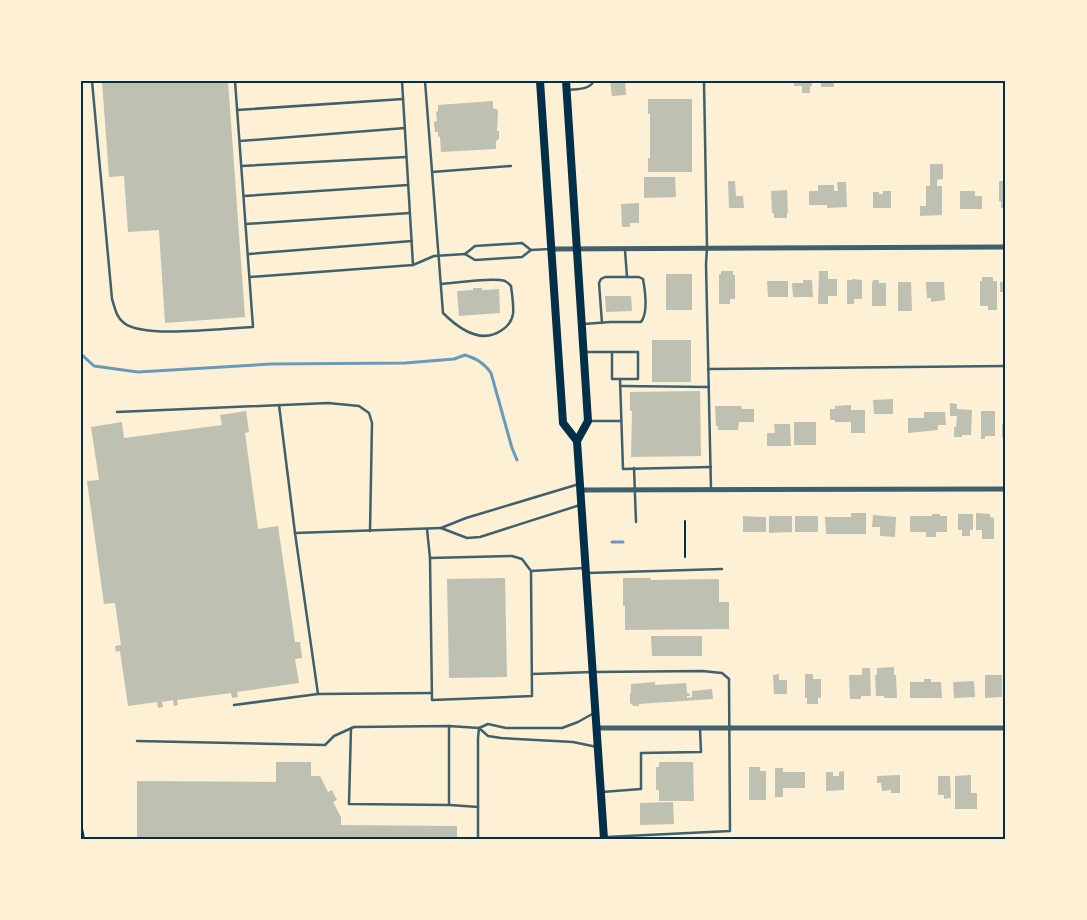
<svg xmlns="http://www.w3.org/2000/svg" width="1087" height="920" font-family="'Titillium Web',sans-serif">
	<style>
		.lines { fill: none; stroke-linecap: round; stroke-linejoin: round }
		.stream { stroke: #669bbc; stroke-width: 3 }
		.building { fill: #bec0b2 }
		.path { stroke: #003049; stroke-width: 2 }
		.service { stroke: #3f606c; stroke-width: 2.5 }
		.minor { stroke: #3f606c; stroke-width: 5 }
		.primary { stroke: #003049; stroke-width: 8 }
		.neatline { fill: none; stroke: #003049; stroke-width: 2 }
	</style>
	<rect width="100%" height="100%" fill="#fdf0d5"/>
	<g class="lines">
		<g class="stream">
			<path d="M81,354L94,366L138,372L271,364L405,363L454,359L465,355C477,359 484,363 491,373L512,448L517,460"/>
			<path d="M612,542H623"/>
		</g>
	</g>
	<g class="building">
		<path d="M102,81H228L245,317L165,323L159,230L128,232L124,176L109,177Z"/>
		<path d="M610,81H625L626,95L612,96Z"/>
		<path d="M794,81H812V86H810V93H802V86H794Z"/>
		<path d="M823,81H834V87H821V82Z"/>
		<path d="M648,99H692V172H648V158H650V114H648Z"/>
		<path d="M493,101V108L498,110L497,131H499V139L496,141V149L441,152L440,137L438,136V132H435L434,122L437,121L436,112L438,111V105Z"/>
		<path d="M930,164H943V179L937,180V186H942V215L920,216V206H926V186H930Z"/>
		<path d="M644,177H675L676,197L644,198Z"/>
		<path d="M728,181H735L736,196H743L744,208H729Z"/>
		<path d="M999,181H1006V208H1001V201H999Z"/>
		<path d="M837,182H846L847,207L827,208V205H809V191H818V185H834V191H838Z"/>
		<path d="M787,190L788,213H787V218H774V213H772L771,191Z"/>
		<path d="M883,191H891V208H873V192H879V194H883Z"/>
		<path d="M960,191H975V196H982V209H960Z"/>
		<path d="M639,203V223H630V227H622L621,204Z"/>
		<path d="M721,271H733V275H735V299H730V304H719V274H721Z"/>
		<path d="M819,271H828V279H837V296H828V304H818Z"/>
		<rect x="666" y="274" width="26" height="36"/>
		<path d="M982,277H993V281H997V310H988V306H980V281H982Z"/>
		<path d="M852,279L862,280V299H854V304H847V280H852Z"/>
		<path d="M803,280H812L813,297H793L792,283H803Z"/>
		<path d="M873,280H879V283H886V306H872V282H873Z"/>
		<path d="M767,281H788V297H768Z"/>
		<path d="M898,282H911L912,311H898Z"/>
		<path d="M926,282H944L945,300L931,302V298H927Z"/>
		<rect x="1000" y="282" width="6" height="10"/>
		<path d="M473,288H482V290L499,289L500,313L459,316L457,291L473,290Z"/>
		<path d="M605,296H631L632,311L606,312Z"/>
		<rect x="652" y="340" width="39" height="42"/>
		<path d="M700,391L701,456L631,457L632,411H630V392Z"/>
		<path d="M893,399V414H874L873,400Z"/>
		<path d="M950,403L957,404V409L972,410L971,435H962V437H954V427H956L957,416H950Z"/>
		<path d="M851,405V410H865V433H851V422H835V420H830V409H835V406Z"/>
		<path d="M715,406H741L742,409H754V422H739L738,430H718V426H716Z"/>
		<path d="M246,411L249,432L245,433L258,529L278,526L295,642H300L302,658L295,659L299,683L237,692L238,697L232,698L231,693L177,700L178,705L174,706L173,700L162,702L163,707L158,708L157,702L128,706L120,651L116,652L115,646L121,645L115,603L104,604L87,481L99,480L91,427L122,422L124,438L222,425L220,415Z"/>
		<path d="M981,411H995V436H985V439H981Z"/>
		<path d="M924,412H945L946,425H938V430L908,433V418H924Z"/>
		<rect x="794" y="422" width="22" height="23"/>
		<path d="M1006,423V437H1002V424Z"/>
		<path d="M774,424H790L791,446H767V433H775Z"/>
		<path d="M851,513H866V534H826L825,517H851Z"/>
		<path d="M976,513L990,514V517L994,518V539H982V530H976Z"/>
		<rect x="1004" y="513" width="2" height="19"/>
		<path d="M932,514H940V516H947V532H936V537H926V532H910V516H932Z"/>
		<path d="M958,514H973V530H970V536H962V530H958Z"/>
		<path d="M873,515L896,517L895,537L880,536V527H872Z"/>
		<path d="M743,516L766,517V532H743Z"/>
		<path d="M769,516H792V532L769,533Z"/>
		<rect x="795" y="516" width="23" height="16"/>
		<path d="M505,578L507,677L449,678L447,579Z"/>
		<path d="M623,578H651V580L719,579V602H729V629L625,630V606H623Z"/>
		<path d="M651,636H702V656H652Z"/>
		<path d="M894,667V675H896L897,698H884V696H876L875,675H877V668Z"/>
		<path d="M862,668H870L871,696H861V699H850L849,675H862Z"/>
		<path d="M779,674V680H787V694H774L773,675Z"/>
		<path d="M805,674H813V679H821V698H818V704H807V698H805Z"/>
		<path d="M985,675H1002V697L985,698Z"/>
		<path d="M924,679H931V682H941L942,698H910V682H924Z"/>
		<path d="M974,681L975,697L954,698L953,682Z"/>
		<path d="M655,682V685L686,683L687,693H689L690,696H687V698L692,697V691L712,689L713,699L639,704V706H634L630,703V693H631V684Z"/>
		<path d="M276,762H311V776H320L328,792L332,790L337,800L333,802L341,817V825L457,826V839H137V781L276,782Z"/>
		<path d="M659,762H693L694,801H659V790H656V767H659Z"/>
		<path d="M749,767H760V771H766V800H749Z"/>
		<path d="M775,768H783V772H805V788H783V797H775Z"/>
		<path d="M844,771V790L826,791V772H833V776H839V772Z"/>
		<path d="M900,775V793H891V790L882,791L881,783H877V776Z"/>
		<path d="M971,775V793H977V809H955V776Z"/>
		<path d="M938,776H950L951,798L944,799V795H938Z"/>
		<path d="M673,802L674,824L640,825V803Z"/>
	</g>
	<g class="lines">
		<g class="path">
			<path d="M685,521V557"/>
			<path d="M81,823L84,839"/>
		</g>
		<g class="service">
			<path d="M92,81L112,299C115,308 116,317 124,323C144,339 225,328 253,327L235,81"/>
			<path d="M402,81L413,265"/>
			<path d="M425,81L443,313C459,329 481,345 502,330C508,326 512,320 513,314C514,305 512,295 511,286C509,284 507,282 505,281C494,277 454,283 441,284"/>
			<path d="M704,81L707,248L706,264L711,490"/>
			<path d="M235,82L250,81"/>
			<path d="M568,90C577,89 589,90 594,81"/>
			<path d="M237,110L403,99"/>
			<path d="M240,141L405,128"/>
			<path d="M242,166L406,157"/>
			<path d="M432,172L511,166"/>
			<path d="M244,196L408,185"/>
			<path d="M246,224L410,213"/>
			<path d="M249,254L412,241"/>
			<path d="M465,254L475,246L522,243L531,250"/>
			<path d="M250,277L413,265L434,256L465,254L475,260L522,257L531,250L550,249"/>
			<path d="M602,323L599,283L601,279L605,277H627L625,250"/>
			<path d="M584,324L610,322H641C648,313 645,290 643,279L639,277H627"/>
			<path d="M585,352H638V379H612V353"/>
			<path d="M708,369L1006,366"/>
			<path d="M620,379L623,469L711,467"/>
			<path d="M620,386L709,387"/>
			<path d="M279,405L295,533"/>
			<path d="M117,412L328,403L359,406L369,413L372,423L370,531"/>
			<path d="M590,421H621"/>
			<path d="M634,468L636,522"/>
			<path d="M579,484L466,518L441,528L467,538L480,537L580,505"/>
			<path d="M427,529L430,558"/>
			<path d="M531,571L532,696L432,700L430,558L512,556L522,559L531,571L584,568"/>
			<path d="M588,573L722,569"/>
			<path d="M532,674L593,672L702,671L722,673L729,679L730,831L606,837"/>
			<path d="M318,694L431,693"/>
			<path d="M234,705L318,694L295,533L441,528"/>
			<path d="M351,728L349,804L449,805V726"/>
			<path d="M479,728L488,736L501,738L573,742L597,747"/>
			<path d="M137,741L325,745L334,736L354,727L449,726L479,728L488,724L506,728H562L578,722L594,713"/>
			<path d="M602,792L641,789V753L701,752L700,729"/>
			<path d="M450,805L478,807"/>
			<path d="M478,839V738L479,728"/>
		</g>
		<g class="minor">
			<path d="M551,249L1006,247"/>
			<path d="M580,490L1006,489"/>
			<path d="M597,728H1006"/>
		</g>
		<g class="primary">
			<path d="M540,81L563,423L577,441"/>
			<path d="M566,81L588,421L577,441L604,839"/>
		</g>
	</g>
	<rect width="1087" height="920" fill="none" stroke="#fdf0d5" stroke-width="165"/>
	<rect x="82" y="82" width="922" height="756" class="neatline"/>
</svg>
